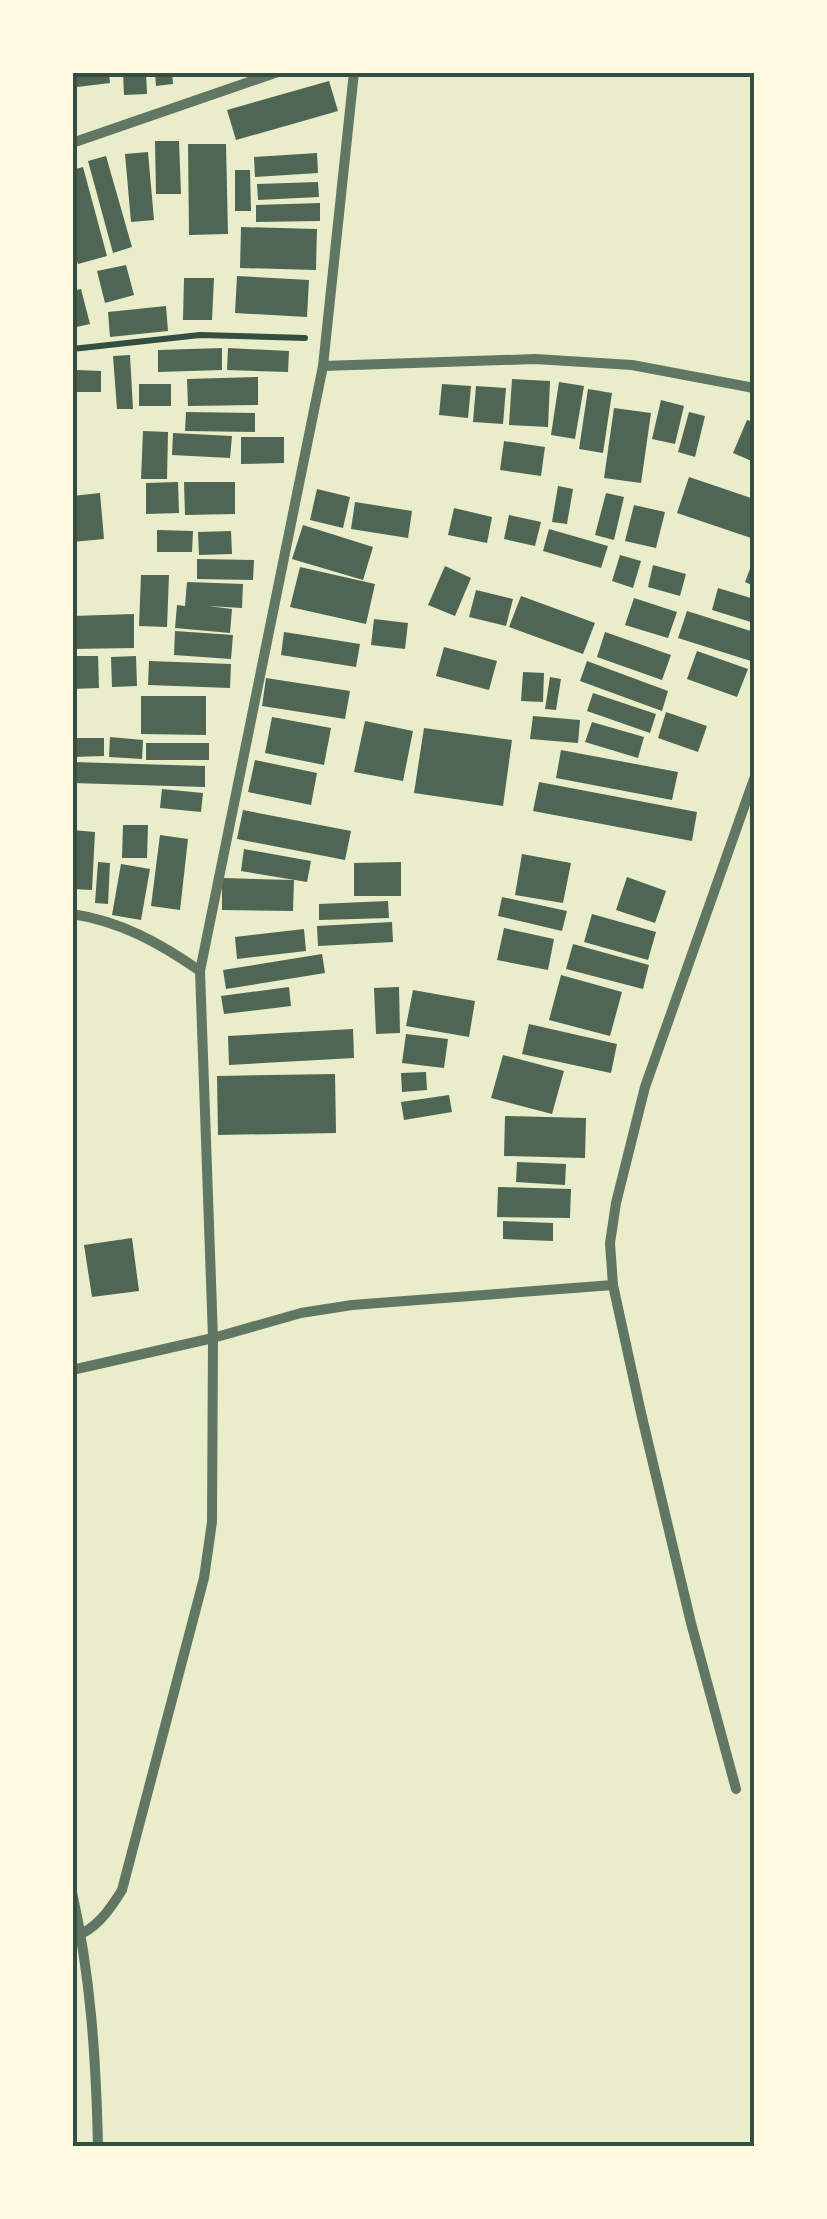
<svg xmlns="http://www.w3.org/2000/svg" width="827" height="2219" font-family="Georgia,serif">
	<style>
		.building { fill: #4f6655 }
		.lines { fill: none; stroke-linecap: round; stroke-linejoin: round }
		.path { stroke: #344e41; stroke-width: 6 }
		.minor { stroke: #617663; stroke-width: 10 }
		.neatline { fill: none; stroke: #344e41; stroke-width: 4 }
	</style>
	<rect width="100%" height="100%" fill="#e9edc9"/>
	<g class="building">
		<path d="M76,72H109L110,83L77,87Z"/>
		<path d="M123,72H146L147,94L124,95Z"/>
		<path d="M155,72H172L173,84L156,86Z"/>
		<path d="M329,81L338,111L236,140L227,110Z"/>
		<path d="M155,141H179L181,194H156Z"/>
		<path d="M188,144H226L228,234L189,235Z"/>
		<path d="M148,152L154,220L131,222L125,154Z"/>
		<path d="M317,153L318,173L255,177L254,157Z"/>
		<path d="M106,156L132,247L113,253L88,161Z"/>
		<path d="M83,167L107,256L78,264L72,243V170Z"/>
		<path d="M235,170H250L251,211H235Z"/>
		<path d="M318,182L319,197L258,200L257,184Z"/>
		<path d="M320,203V221L256,222V205Z"/>
		<path d="M241,227L317,229L316,270L240,268Z"/>
		<path d="M126,265L134,295L105,303L97,271Z"/>
		<path d="M237,276L309,280L307,317L235,313Z"/>
		<path d="M184,278H214L212,320H183Z"/>
		<path d="M81,289L90,324L72,328V291Z"/>
		<path d="M166,306L168,331L110,337L108,312Z"/>
		<path d="M222,348V370L158,372V350Z"/>
		<path d="M228,348L289,351L288,372L227,370Z"/>
		<path d="M130,355L133,409H117L113,356Z"/>
		<path d="M77,370L101,371V392H76Z"/>
		<path d="M258,377V405L188,406L187,379Z"/>
		<path d="M512,379L550,381L548,427L509,425Z"/>
		<path d="M559,382L584,386L575,439L551,435Z"/>
		<rect x="139" y="384" width="32" height="22"/>
		<path d="M442,384L471,386L468,418L439,415Z"/>
		<path d="M476,386L506,388L503,424L473,422Z"/>
		<path d="M588,389L612,393L603,453L579,449Z"/>
		<path d="M661,400L684,406L675,444L652,439Z"/>
		<path d="M614,408L651,413L641,483L604,478Z"/>
		<path d="M186,412L255,413V432L185,431Z"/>
		<path d="M689,412L705,416L695,457L678,452Z"/>
		<path d="M747,420L754,422V462L733,453Z"/>
		<path d="M143,431L168,432L167,479H141Z"/>
		<path d="M173,433L232,436L230,458L172,455Z"/>
		<path d="M241,437H284V463L241,464Z"/>
		<path d="M504,441L545,447L541,476L500,470Z"/>
		<path d="M689,477L754,499V539L677,513Z"/>
		<path d="M178,482L179,513L146,514V483Z"/>
		<path d="M184,482H235V514L185,515Z"/>
		<path d="M558,486L573,489L567,524L552,522Z"/>
		<path d="M317,489L350,497L343,528L310,520Z"/>
		<path d="M100,493L104,539L72,542V496Z"/>
		<path d="M606,493L624,497L614,540L595,535Z"/>
		<path d="M355,502L412,511L408,538L351,529Z"/>
		<path d="M634,505L665,512L656,548L625,541Z"/>
		<path d="M454,508L492,517L487,543L448,535Z"/>
		<path d="M509,515L541,522L535,546L504,539Z"/>
		<path d="M303,525L373,547L363,580L292,559Z"/>
		<path d="M549,529L608,546L601,568L543,551Z"/>
		<path d="M157,530L193,531L192,552H157Z"/>
		<path d="M231,531L232,554L199,555L198,532Z"/>
		<path d="M620,555L641,561L633,588L612,581Z"/>
		<path d="M754,558V586L745,582Z"/>
		<path d="M197,559L254,560L253,580L197,579Z"/>
		<path d="M653,565L686,574L680,596L648,587Z"/>
		<path d="M445,566L471,578L455,616L428,605Z"/>
		<path d="M300,567L375,584L366,624L290,607Z"/>
		<path d="M141,575H169L167,627L139,626Z"/>
		<path d="M187,582L243,584L242,608L208,606L232,609L230,633L175,628L177,605L185,606Z"/>
		<path d="M718,588L754,599V623L712,610Z"/>
		<path d="M476,590L513,599L506,626L469,617Z"/>
		<path d="M521,596L595,623L583,654L509,627Z"/>
		<path d="M634,598L677,612L668,638L625,625Z"/>
		<path d="M687,611L754,632V662L678,638Z"/>
		<path d="M134,614V648L72,649V616Z"/>
		<path d="M374,619L408,623L405,649L371,645Z"/>
		<path d="M175,631L233,635L231,659L174,655Z"/>
		<path d="M284,632L360,644L356,667L281,655Z"/>
		<path d="M605,632L671,655L662,680L597,657Z"/>
		<path d="M444,647L497,661L489,690L436,676Z"/>
		<path d="M697,651L748,669L737,697L687,679Z"/>
		<path d="M72,656H98L99,688L72,689Z"/>
		<path d="M136,656L137,686L112,687L111,657Z"/>
		<path d="M149,661L231,664L230,688L148,685Z"/>
		<path d="M587,661L668,691L662,711L580,681Z"/>
		<path d="M523,672L544,673L543,702L521,701Z"/>
		<path d="M550,677L561,679L556,710L545,709Z"/>
		<path d="M266,678L350,691L345,719L262,706Z"/>
		<path d="M593,693L656,714L650,733L587,711Z"/>
		<path d="M141,696H206V735L141,734Z"/>
		<path d="M666,712L707,726L698,752L658,738Z"/>
		<path d="M533,716L580,720L578,743L530,739Z"/>
		<path d="M272,717L331,728L324,765L265,753Z"/>
		<path d="M365,721L413,731L403,781L354,772Z"/>
		<path d="M592,722L644,737L638,758L585,742Z"/>
		<path d="M424,728L512,740L503,806L414,793Z"/>
		<path d="M110,737L143,740L142,759L109,757Z"/>
		<path d="M74,738H104V756L74,757Z"/>
		<rect x="146" y="743" width="63" height="17"/>
		<path d="M561,750L678,772L672,800L556,778Z"/>
		<path d="M255,760L317,773L311,805L248,792Z"/>
		<path d="M72,762L205,766V787L72,783Z"/>
		<path d="M539,782L697,812L692,841L533,811Z"/>
		<path d="M162,789L203,793L201,812L160,808Z"/>
		<path d="M243,810L351,831L345,860L237,839Z"/>
		<path d="M123,825H148L147,858H122Z"/>
		<path d="M72,830L95,832L92,890L72,889Z"/>
		<path d="M160,835L188,839L180,910L151,906Z"/>
		<path d="M244,849L311,861L307,882L241,871Z"/>
		<path d="M522,854L571,863L563,903L515,895Z"/>
		<path d="M98,862L110,863L108,904L95,903Z"/>
		<path d="M401,862V896H354V863Z"/>
		<path d="M121,864L150,869L141,920L112,915Z"/>
		<path d="M627,877L666,891L655,923L616,910Z"/>
		<path d="M222,878L294,880L293,911L222,910Z"/>
		<path d="M502,897L567,911L562,931L498,916Z"/>
		<path d="M388,901L389,918L319,920V904Z"/>
		<path d="M592,914L656,932L648,960L584,942Z"/>
		<path d="M392,922L393,942L318,946L317,926Z"/>
		<path d="M504,928L554,939L548,970L497,960Z"/>
		<path d="M304,929L306,951L237,959L235,937Z"/>
		<path d="M573,944L649,965L643,989L566,969Z"/>
		<path d="M322,954L325,973L226,989L223,970Z"/>
		<path d="M561,975L622,992L610,1036L549,1020Z"/>
		<path d="M289,987L291,1006L224,1014L221,996Z"/>
		<path d="M399,987L400,1033L376,1034L374,988Z"/>
		<path d="M413,990L475,1001L469,1037L406,1026Z"/>
		<path d="M529,1024L617,1044L611,1073L522,1054Z"/>
		<path d="M353,1029L354,1058L229,1065L228,1036Z"/>
		<path d="M406,1034L448,1039L444,1068L402,1063Z"/>
		<path d="M503,1055L564,1071L552,1114L491,1098Z"/>
		<path d="M426,1072L427,1090L402,1092L401,1073Z"/>
		<path d="M335,1074L336,1133L218,1135L217,1076Z"/>
		<path d="M449,1095L452,1112L404,1120L401,1102Z"/>
		<path d="M505,1116L586,1118L585,1158L504,1156Z"/>
		<path d="M517,1162L566,1164L565,1185L516,1182Z"/>
		<path d="M498,1187L571,1189L570,1218L497,1217Z"/>
		<path d="M503,1221L553,1223V1241L503,1239Z"/>
		<path d="M132,1238L139,1291L92,1297L84,1245Z"/>
	</g>
	<g class="lines">
		<path class="path" d="M72,349L200,335L305,338"/>
		<g class="minor">
			<path d="M72,143L278,72"/>
			<path d="M323,366L535,359L632,365L754,388"/>
			<path d="M72,914C120,921 160,943 200,971"/>
			<path d="M72,1370L213,1338L301,1313L352,1305L613,1285"/>
			<path d="M736,1789L691,1623L641,1413L613,1285L610,1243L616,1203L645,1087L754,779"/>
			<path d="M72,1892C91,1977 96,2060 98,2146"/>
			<path d="M72,1937C95,1932 111,1908 122,1890L204,1578L212,1522L213,1338L200,971L323,366L354,72"/>
		</g>
	</g>
	<rect width="827" height="2219" fill="none" stroke="#fefae0" stroke-width="150"/>
	<rect x="75" y="75" width="677" height="2069" class="neatline"/>
</svg>
